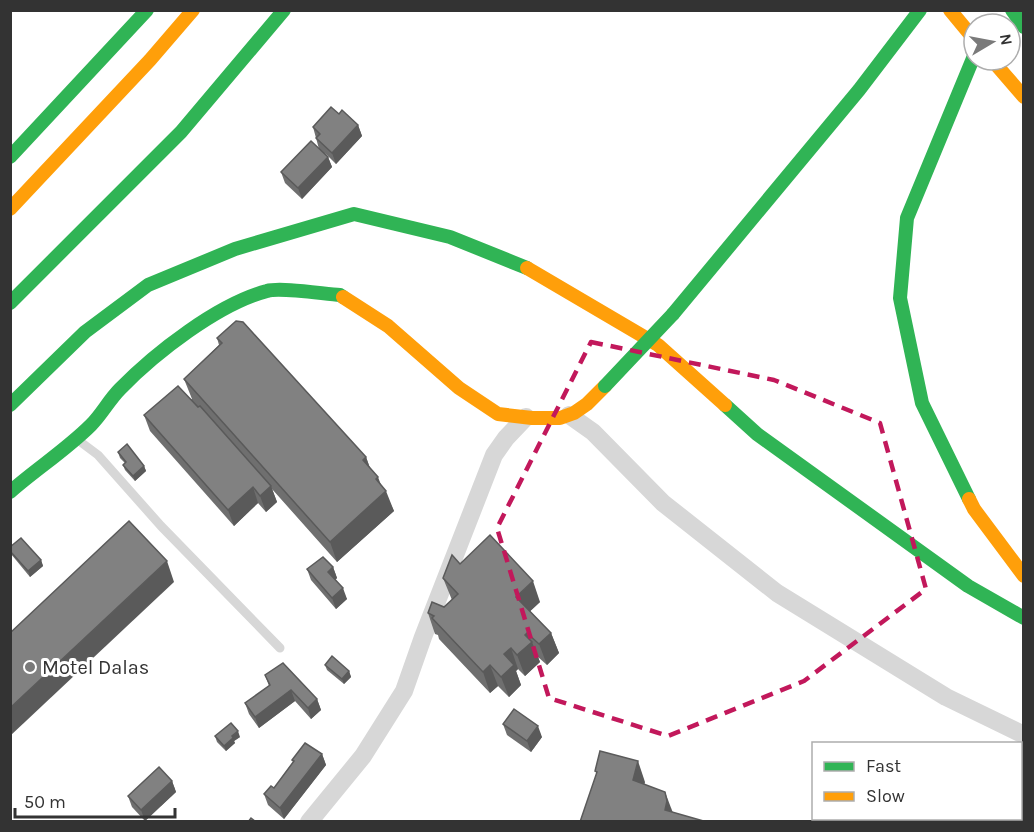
<svg xmlns="http://www.w3.org/2000/svg" width="1034" height="832" font-family="Karla,sans-serif">
	<style>
		.lines { fill: none; stroke-linecap: round; stroke-linejoin: round }
		.lane { stroke: #d7d7d7; stroke-width: 9 }
		.street { stroke: #d7d7d7; stroke-width: 18 }
		.fast { stroke: #30b455; stroke-width: 14 }
		.slow { stroke: #ff9f0a; stroke-width: 14 }
		.fast-bridge { stroke: #30b455; stroke-width: 14 }
		.wall { fill: #6f6f6f }
		.shaded-wall { fill: #5a5a5a }
		.building { fill: #818181; stroke: #5a5a5a; stroke-width: 1.5 }
		.marked { fill: none; stroke: #c2185b; stroke-width: 4.5; stroke-dasharray: 12 8; stroke-linejoin: round }
		.poi-dot { fill: #7a7a7a; stroke: #fff; stroke-width: 2 }
		.labels { text-anchor: middle; dominant-baseline: central; stroke-width: 6; stroke-linejoin: round; paint-order: stroke }
		.poi-label { font-size: 20px; fill: #333; stroke: #fff; text-anchor: start }
	</style>
	<rect width="100%" height="100%" fill="#fff"/>
	<g class="lines">
		<path class="lane" d="M78,440L98,455L161,526L280,648"/>
		<g class="street">
			<path d="M569,415L593,432L663,503L777,593L946,697L1024,735"/>
			<path d="M309,822L363,756L404,691L423,637L494,455L506,438L526,417"/>
		</g>
		<g class="fast">
			<path d="M1012,10L1024,27"/>
			<path d="M10,157L147,10"/>
			<path d="M10,303L181,132L284,10"/>
			<path d="M673,314L859,90L920,10"/>
			<path d="M10,405L85,332L148,285L235,249L354,214L450,237L527,268"/>
			<path d="M725,405L757,434L968,586L1024,618"/>
			<path d="M10,492C36,469 66,450 91,425C102,414 109,400 120,389C155,353 218,304 267,291C280,287 324,294 340,295L343,297"/>
			<path d="M969,499L922,403L900,298L907,218L974,56"/>
		</g>
		<g class="slow">
			<path d="M950,10L974,39"/>
			<path d="M992,60L1024,97"/>
			<path d="M10,209L150,60L193,10"/>
			<path d="M527,268L658,345L725,405"/>
			<path d="M343,297L388,326L459,388L498,414L532,418H560L574,413L587,404L605,386"/>
			<path d="M969,499L974,509L1024,576"/>
		</g>
		<path class="fast-bridge" d="M605,386L673,314"/>
	</g>
	<g class="wall">
		<path d="M339,114L358,125L362,136L336,164L325,153L328,157L332,167L302,199L285,183L281,172L319,149L313,127Z"/>
		<path d="M217,338L366,457L370,468L381,485L394,511L337,562L272,489L277,502L266,512L258,503L234,526L150,431L144,415L192,399L184,379L219,345Z"/>
		<path d="M118,452L144,466L146,471L135,481L125,470L123,465L125,463L120,458Z"/>
		<path d="M10,547L41,560L43,566L30,577L11,554Z"/>
		<path d="M460,564L540,602L530,611L551,633L559,653L547,665L538,657L540,662L525,676L518,669L516,671L521,685L509,697L498,686L490,693L439,639L438,635L435,634L428,613L444,607L452,600L443,578Z"/>
		<path d="M333,567L337,578L335,580L347,599L336,609L311,580L307,569Z"/>
		<path d="M325,665L349,671L351,677L344,684L327,670Z"/>
		<path d="M265,675L317,699L321,710L311,719L295,701L259,728L249,714L245,703L269,686Z"/>
		<path d="M503,724L542,737L531,752L507,735Z"/>
		<path d="M215,736L240,737L234,741L235,743L226,751L217,742Z"/>
		<path d="M322,754L326,765L284,819L268,805L264,794L274,788L293,762L292,760Z"/>
		<path d="M172,781L176,792L145,821L132,807L128,796Z"/>
	</g>
	<g class="shaded-wall">
		<path d="M358,125L362,136L336,164L332,153Z"/>
		<path d="M328,157L332,167L302,199L298,188Z"/>
		<path d="M366,457L373,477L363,460Z"/>
		<path d="M144,466L146,471L135,481L133,476Z"/>
		<path d="M378,477L384,493L386,491L394,511L337,562L330,542Z"/>
		<path d="M271,486L277,502L266,512L260,496Z"/>
		<path d="M253,487L258,503L234,526L228,510Z"/>
		<path d="M41,560L43,566L30,577L28,571Z"/>
		<path d="M167,561L174,582L10,736V708Z"/>
		<path d="M333,567L337,578L332,583L328,572Z"/>
		<path d="M533,581L540,602L524,617L516,597Z"/>
		<path d="M343,588L347,599L336,609L332,598Z"/>
		<path d="M527,633L531,643L532,642L540,662L525,676L517,655L525,635Z"/>
		<path d="M551,633L559,653L547,665L539,644Z"/>
		<path d="M511,648L518,669L516,671L521,685L509,697L501,677L504,654Z"/>
		<path d="M490,665L498,686L490,693L483,672Z"/>
		<path d="M349,671L351,677L344,684L342,679Z"/>
		<path d="M291,690L295,701L259,728L255,717Z"/>
		<path d="M317,699L321,710L311,719L308,708Z"/>
		<path d="M538,726L542,737L531,752L527,741Z"/>
		<path d="M238,731L240,737L234,741L235,743L226,751L224,746L232,736Z"/>
		<path d="M322,754L326,765L284,819L280,808Z"/>
		<path d="M638,761L645,782L641,801L633,780Z"/>
		<path d="M172,781L176,792L145,821L141,810Z"/>
		<path d="M665,792L673,813L665,810Z"/>
	</g>
	<g class="building">
		<path d="M331,107L339,114L342,110L358,125L332,153L316,138L320,134L313,127Z"/>
		<path d="M311,141L328,157L298,188L281,172Z"/>
		<path d="M236,321L243,322L366,457L363,460L378,477L376,479L386,491L330,542L184,379L222,343L217,338Z"/>
		<path d="M178,386L198,407L200,406L271,486L260,496L253,487L228,510L144,415Z"/>
		<path d="M127,444L144,466L133,476L123,465L126,462L118,452Z"/>
		<path d="M129,521L167,561L10,708V633Z"/>
		<path d="M490,535L533,581L516,597L551,633L539,644L527,633L525,635L532,642L517,655L511,648L504,654L514,665L501,677L490,665L483,672L432,618L434,616L428,613L432,602L444,607L458,594L443,578L452,555L460,564Z"/>
		<path d="M21,538L41,560L28,571L10,551V547Z"/>
		<path d="M323,557L333,567L328,572L343,588L332,598L307,569Z"/>
		<path d="M332,656L349,671L342,679L325,665Z"/>
		<path d="M283,663L317,699L308,708L291,690L255,717L245,703L270,685L265,675Z"/>
		<path d="M514,709L538,726L527,741L503,724Z"/>
		<path d="M231,723L238,731L232,736L233,738L224,746L215,736Z"/>
		<path d="M305,743L322,754L280,808L264,794L271,786L274,788L294,761L292,760Z"/>
		<path d="M600,751L638,761L633,780L665,792L667,801L665,810L707,822H580L597,772L595,771Z"/>
		<path d="M159,767L172,781L141,810L128,796Z"/>
		<path d="M251,818L256,822H248Z"/>
	</g>
	<path class="marked" d="M591,342L774,380L880,423L926,589L804,681L668,736L549,698L497,528Z"/>
	<circle class="poi-dot" cx="30" cy="667" r="6"/>
	<g class="labels">
		<g class="poi-label">
			<text x="42" y="667">Motel Dalas</text>
		</g>
	</g>
	<rect width="1034" height="832" fill="none" stroke="#333333" stroke-width="24"/>
	<rect x="812" y="742" width="210" height="78" fill="#ffffff" stroke="#adadad" stroke-width="1.5"/>
	<rect x="824" y="762" width="30" height="9" fill="#30b455" stroke="#adadad" stroke-width="1.5"/>
	<text x="866" y="772" font-size="18" fill="#333333">Fast</text>
	<rect x="824" y="792" width="30" height="9" fill="#ff9f0a" stroke="#adadad" stroke-width="1.5"/>
	<text x="866" y="802" font-size="18" fill="#333333">Slow</text>
	<g transform="translate(992 42) rotate(80)"><circle r="28" fill="#ffffff" stroke="#adadad" stroke-width="1.5"/>
	<path d="M0-4.5L10 22L0 15L-10 22Z" fill="#7a7a7a"/>
	<text y="-9" font-size="16" font-weight="bold" text-anchor="middle" fill="#333333">N</text>
	</g>
	<path d="M15 808v9h160v-9" fill="none" stroke="#333333" stroke-width="3"/>
	<text x="24" y="808" font-size="18" fill="#333333" stroke="#ffffff" stroke-width="4.5" paint-order="stroke">50 m</text>
</svg>
